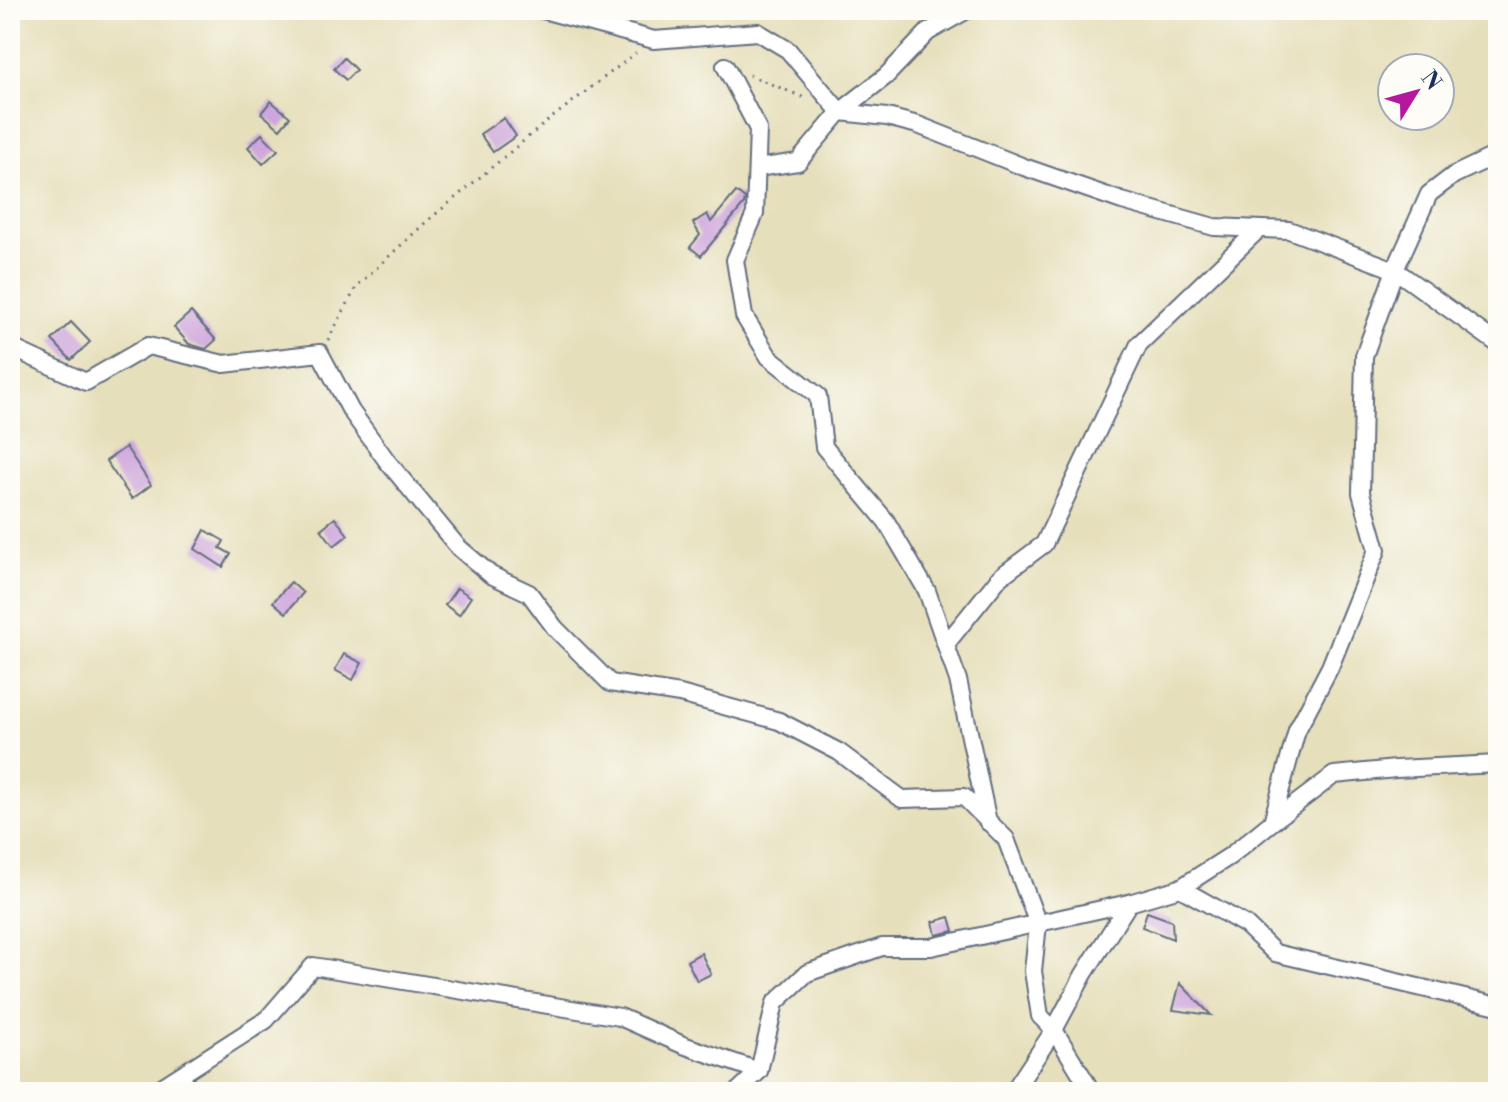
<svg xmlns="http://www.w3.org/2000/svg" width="1508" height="1102" font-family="'Libre Bodoni',serif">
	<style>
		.building { fill: #cea5dc }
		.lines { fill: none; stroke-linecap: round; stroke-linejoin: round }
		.minor-casing { stroke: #626d7f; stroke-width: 20 }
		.path { stroke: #626d7f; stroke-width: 3; stroke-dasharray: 2 6; stroke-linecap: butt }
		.minor { stroke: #fff; stroke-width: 16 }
	</style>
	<rect width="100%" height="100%" fill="#fdfcf7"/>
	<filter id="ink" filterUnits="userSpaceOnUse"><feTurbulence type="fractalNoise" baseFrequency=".0125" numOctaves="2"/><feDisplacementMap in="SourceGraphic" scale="16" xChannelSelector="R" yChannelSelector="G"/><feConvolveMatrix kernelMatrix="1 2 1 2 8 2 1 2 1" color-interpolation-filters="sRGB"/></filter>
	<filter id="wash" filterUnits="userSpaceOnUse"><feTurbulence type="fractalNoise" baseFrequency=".006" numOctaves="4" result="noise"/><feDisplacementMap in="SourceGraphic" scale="32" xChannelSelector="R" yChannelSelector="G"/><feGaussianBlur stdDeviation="1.8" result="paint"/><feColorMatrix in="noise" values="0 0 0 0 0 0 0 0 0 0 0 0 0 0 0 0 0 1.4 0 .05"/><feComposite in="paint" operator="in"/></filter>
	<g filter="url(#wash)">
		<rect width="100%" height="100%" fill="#e6dfbb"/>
		<g id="blocks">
			<g class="building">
				<path d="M344,58L356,70L346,80L334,69Z"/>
				<path d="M271,101L290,117L280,129L261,113Z"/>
				<path d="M504,118L516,136L493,152L480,134Z"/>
				<path d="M262,134L278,150L263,164L248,147Z"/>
				<path d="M736,192L745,199L744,204L701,256L690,247L700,235L693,223L707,214L711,222Z"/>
				<path d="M191,312L216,340L206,349L189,344L174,327Z"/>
				<path d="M71,322L90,342L71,360L52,340Z"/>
				<path d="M126,447L151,485L132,499L106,461Z"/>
				<path d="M335,518L348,535L334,546L321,529Z"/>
				<path d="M205,530L224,541L220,548L231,554L223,567L195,549Z"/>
				<path d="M291,582L303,593L286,613L273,602Z"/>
				<path d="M457,588L471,597L459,615L445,605Z"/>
				<path d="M344,654L362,663L353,680L335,670Z"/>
				<path d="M1147,912L1172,921L1173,939L1142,927Z"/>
				<path d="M950,917L954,931L936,935L933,922Z"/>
				<path d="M701,953L711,974L697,981L687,961Z"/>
				<path d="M1180,983L1211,1015L1173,1010Z"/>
			</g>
		</g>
	</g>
	<g filter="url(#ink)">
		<use href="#blocks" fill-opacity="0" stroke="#626d7f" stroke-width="2"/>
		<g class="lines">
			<g class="minor-casing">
				<g id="minor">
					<path d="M543,10L654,40L758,32L788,50L840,112L887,117L918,125L1024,167L1122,201L1214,227L1289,230L1395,270L1498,344"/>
					<path d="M725,66L758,129L755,214L735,260L744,316L769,357L818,396L824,447L886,521L927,591L958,680L988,822"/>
					<path d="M757,168L798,162L840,112L886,76L928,32L967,10"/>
					<path d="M10,347L86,382L148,346L224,364L320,353L351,411L387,461L458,547L491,575L529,593L555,628L610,683L680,694L779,721L839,752L902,799L964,797L1006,839L1038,924L1033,971L1040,1016L1054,1030L1092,1092"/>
					<path d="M946,644L1000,577L1044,544L1139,344L1259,229"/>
					<path d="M1272,822L1334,775L1396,769L1498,764"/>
					<path d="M1180,888L1246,925L1275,953L1498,1006"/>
					<path d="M154,1092L266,1020L313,966L620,1017L683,1045L759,1071"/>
					<path d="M737,1092L759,1071L775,1003L807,973L882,947H931L1129,903L1180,888L1230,856L1272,822L1297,730L1330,667L1377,550L1361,493L1364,356L1395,270L1429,194L1454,175L1498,154"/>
					<path d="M1013,1092L1054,1030L1084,974L1129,903"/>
				</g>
			</g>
			<g class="path">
				<path d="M749,75L805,98"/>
				<path d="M328,340L357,286L425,223L545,123L636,53"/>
			</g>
			<use href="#minor" class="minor"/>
		</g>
	</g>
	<rect width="1508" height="1102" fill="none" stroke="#fdfcf7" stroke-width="40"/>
	<g transform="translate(1416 92) rotate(53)"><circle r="38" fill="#fdfcf7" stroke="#a3aaba" stroke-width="2"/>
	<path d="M0-6L14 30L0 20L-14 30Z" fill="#b5179e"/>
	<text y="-12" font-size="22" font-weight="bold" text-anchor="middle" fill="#1b2f5e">N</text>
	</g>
</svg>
